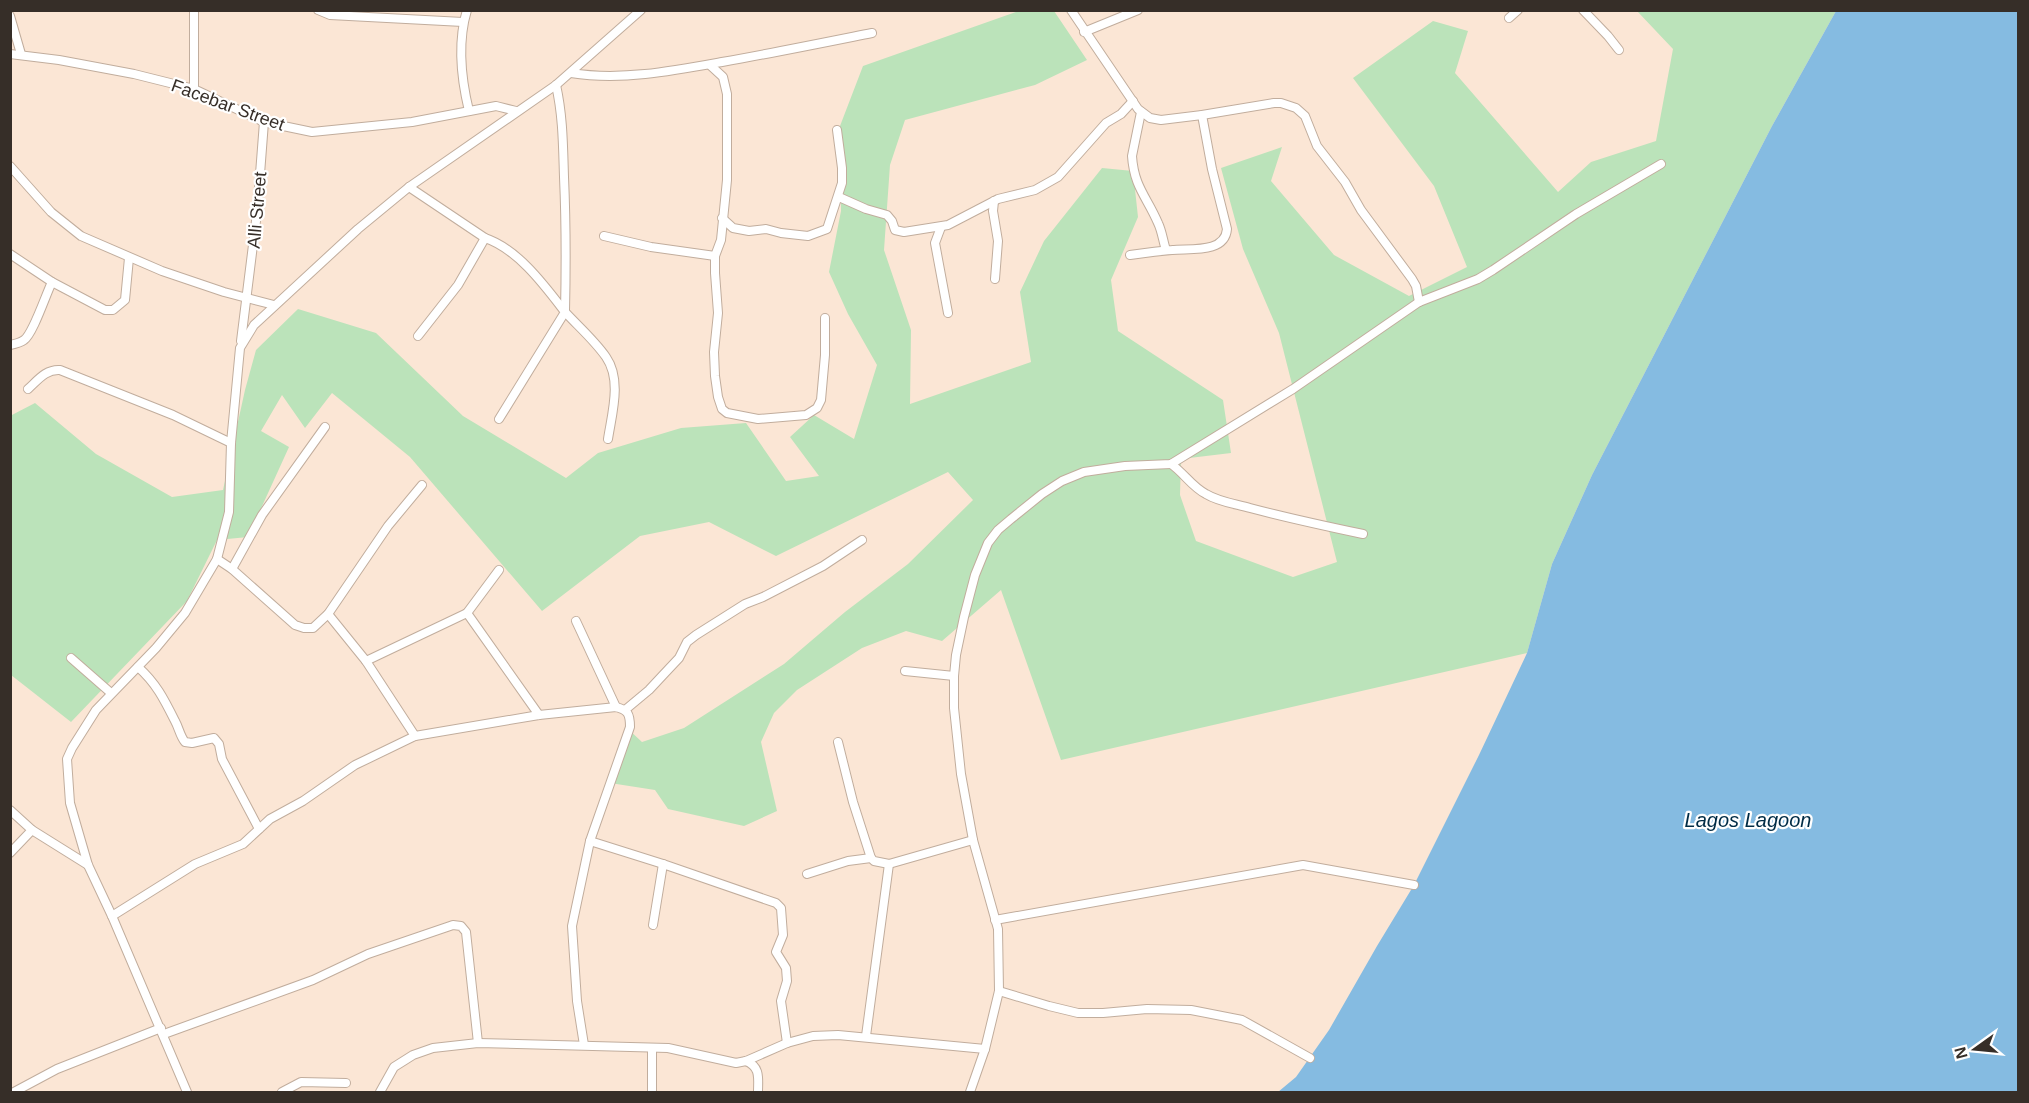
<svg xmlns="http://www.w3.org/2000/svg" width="2029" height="1103" font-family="Arial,sans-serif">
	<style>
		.green { fill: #bbe3ba }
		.water { fill: #85bbe1 }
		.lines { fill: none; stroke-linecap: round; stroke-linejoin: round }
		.minor-casing { stroke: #c1ad9d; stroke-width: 10 }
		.minor { stroke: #fff; stroke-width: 8 }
		.labels { text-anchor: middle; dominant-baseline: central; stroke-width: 4.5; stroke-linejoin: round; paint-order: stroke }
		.street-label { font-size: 18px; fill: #362e28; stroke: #fff }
		.water-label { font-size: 20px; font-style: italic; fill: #002c46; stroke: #fff }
	</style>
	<rect width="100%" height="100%" fill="#fbe6d5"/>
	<path class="green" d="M1019,11H1054L1087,60L1035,85L905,120L890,165L884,250L911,330L910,404L1031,362L1020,292L1044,241L1102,168L1133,171L1138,217L1111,280L1118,331L1223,400L1231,453L1181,459L1180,495L1196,541L1293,577L1337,562L1279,333L1243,249L1221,168L1282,147L1271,181L1334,255L1409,296L1467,267L1434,186L1353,78L1433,21L1468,31L1455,73L1558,192L1591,162L1656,141L1673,49L1637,11H1836L1772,126L1592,475L1552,564L1527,653L1061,760L1001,590L942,641L906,631L862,648L797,690L774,713L761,742L777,811L744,826L668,809L655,790L610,783L628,729L642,742L684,728L784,664L845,612L908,564L973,500L948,472L776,556L709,522L640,536L542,611L410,457L332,393L305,428L282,395L261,431L289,447L248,537L217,540L187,601L71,722L11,675L10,416L35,403L96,454L172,497L223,490L245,390L256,350L298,309L376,333L463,416L566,478L598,453L681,428L746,423L786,481L819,476L790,437L814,415L854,439L877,365L848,314L829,272L841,211L840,126L863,66Z"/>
	<path class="water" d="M1836,11H2018V1092H1278L1296,1077L1329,1030L1377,946L1414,885L1479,755L1527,653L1552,564L1592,475L1772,126Z"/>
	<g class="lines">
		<g class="minor-casing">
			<g id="minor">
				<path d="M194,10V89"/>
				<path d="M318,10L330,15L463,22"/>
				<path d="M467,10C457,43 461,78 469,111"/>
				<path d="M1071,10L1138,109L1150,118L1161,120L1202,115L1274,103H1281L1296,108L1305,116L1317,146L1345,182L1361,210L1412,279L1416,286L1419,302"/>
				<path d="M1583,10L1608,36L1619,50"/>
				<path d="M10,16L21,54"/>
				<path d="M1509,18L1518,10"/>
				<path d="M1084,32L1138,10"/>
				<path d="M10,54L59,60L134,74L194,89L264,122L312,132L412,122L496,106L516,111"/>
				<path d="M710,65L723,77L727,94V180L721,240L715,256V273L718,313L714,352L715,376L718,397L722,409L727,413L758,419L806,415L817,408L821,400L825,355V318"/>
				<path d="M571,73C621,81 673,71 722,62C773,53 822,43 872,33"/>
				<path d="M556,85C563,116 563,146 564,177C566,222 566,267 565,312C579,327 595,341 606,357C622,380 612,413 608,439"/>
				<path d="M1141,112L1132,156C1134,187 1147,197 1158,223C1162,231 1163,241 1166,250"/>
				<path d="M10,166L51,212L81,236L162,271L224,292L274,305"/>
				<path d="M409,187L485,238C518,249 545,286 565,312L499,419"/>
				<path d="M839,197L866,209L887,215L892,221L895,230L904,232L948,225L998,199L1035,190L1058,177L1106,123L1121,114L1133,101"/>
				<path d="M994,201L993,211L998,241L995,279"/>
				<path d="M722,218L733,228L749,231L766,229L781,233L808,236L827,229L842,183V168L837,130"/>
				<path d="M941,227L935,243L948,313"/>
				<path d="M604,236L651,247L715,256"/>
				<path d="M10,254L52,282L105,310H113L125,300L129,258"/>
				<path d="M1130,255C1144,253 1158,251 1172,250C1189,248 1225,254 1227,229L1212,169L1202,115"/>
				<path d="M418,336L458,285L485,238"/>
				<path d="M241,341L257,213L264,122"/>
				<path d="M10,345C15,344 20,343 24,340C33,334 46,294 52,282"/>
				<path d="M28,389C38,380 46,369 60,370L173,415L231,443"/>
				<path d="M1171,464C1184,473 1192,487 1206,494C1219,502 1236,504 1250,508C1288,518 1325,526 1363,534"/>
				<path d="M217,559L232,569L295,625L304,628H313L328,614L388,526L422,485"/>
				<path d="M232,569L262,515L325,427"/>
				<path d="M467,613L499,570"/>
				<path d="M328,614L366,661L415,736"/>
				<path d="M576,621L616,707"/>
				<path d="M71,658L111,693"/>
				<path d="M366,661L467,613L539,715"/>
				<path d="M138,667C156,683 164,699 175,721C179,728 180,736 185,742L192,743L214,738L219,744L222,759L259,829"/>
				<path d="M905,671L954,676"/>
				<path d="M625,710L649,690L663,675L679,658L687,642L696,635L745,604L763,597L823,566L862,540"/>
				<path d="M838,742L853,802L871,858L874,861L889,864L973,840"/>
				<path d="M10,810L32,830L88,865"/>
				<path d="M590,841L663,864L776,903L781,908L783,935L776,952L786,968L787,981L781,1001L787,1043"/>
				<path d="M10,853L32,830"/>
				<path d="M807,874L848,861L871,858"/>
				<path d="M112,916L195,864L243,844L270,819L303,801L355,765L415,736L539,715L616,707C628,710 630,714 630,727L590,841L572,926L577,1001L584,1045"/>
				<path d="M995,920L1303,865L1414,885"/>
				<path d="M653,925L663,864"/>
				<path d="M999,991L1049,1006L1078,1013H1103L1147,1009L1191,1010L1242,1020L1310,1058"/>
				<path d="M164,1034L313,980L368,954L453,925L461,926L466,932L478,1043"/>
				<path d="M866,1036L889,864"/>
				<path d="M652,1048V1092"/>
				<path d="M746,1061C761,1067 758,1079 758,1092"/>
				<path d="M14,1092L57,1069L161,1028"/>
				<path d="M187,1092L112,916L88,865L70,803L67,759L72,748L96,710L156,648L185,613L217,559L229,512L231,443L240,348L254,325L358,229L409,187L556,85L641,10"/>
				<path d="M282,1092L301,1082L346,1083"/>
				<path d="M380,1092L394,1067L413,1055L433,1048L478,1043L668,1048L736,1063L746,1061L787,1043L813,1036L838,1035L985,1049"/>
				<path d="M970,1092L985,1049L999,991L998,929L973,840L961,774L954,708V676L956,655L964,617L975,575L988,543L998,530L1011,519L1042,494L1062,481L1084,472L1125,466L1171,464L1293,389L1419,302L1478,279L1493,270L1576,214L1661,164"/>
			</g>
		</g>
		<use href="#minor" class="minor"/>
	</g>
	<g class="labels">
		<g class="street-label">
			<text transform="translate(228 105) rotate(20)">Facebar Street</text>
			<text transform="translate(257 210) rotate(-85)">Alli Street</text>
		</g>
		<g class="water-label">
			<text x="1748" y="820">Lagos Lagoon</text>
		</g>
	</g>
	<rect width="2029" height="1103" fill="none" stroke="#362e28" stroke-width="24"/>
	<g transform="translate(1975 1049) rotate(255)" stroke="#ffffff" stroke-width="4.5" paint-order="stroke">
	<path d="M0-4.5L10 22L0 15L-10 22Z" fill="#362e28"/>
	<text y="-9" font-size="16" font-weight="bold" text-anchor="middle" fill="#362e28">N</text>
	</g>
</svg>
